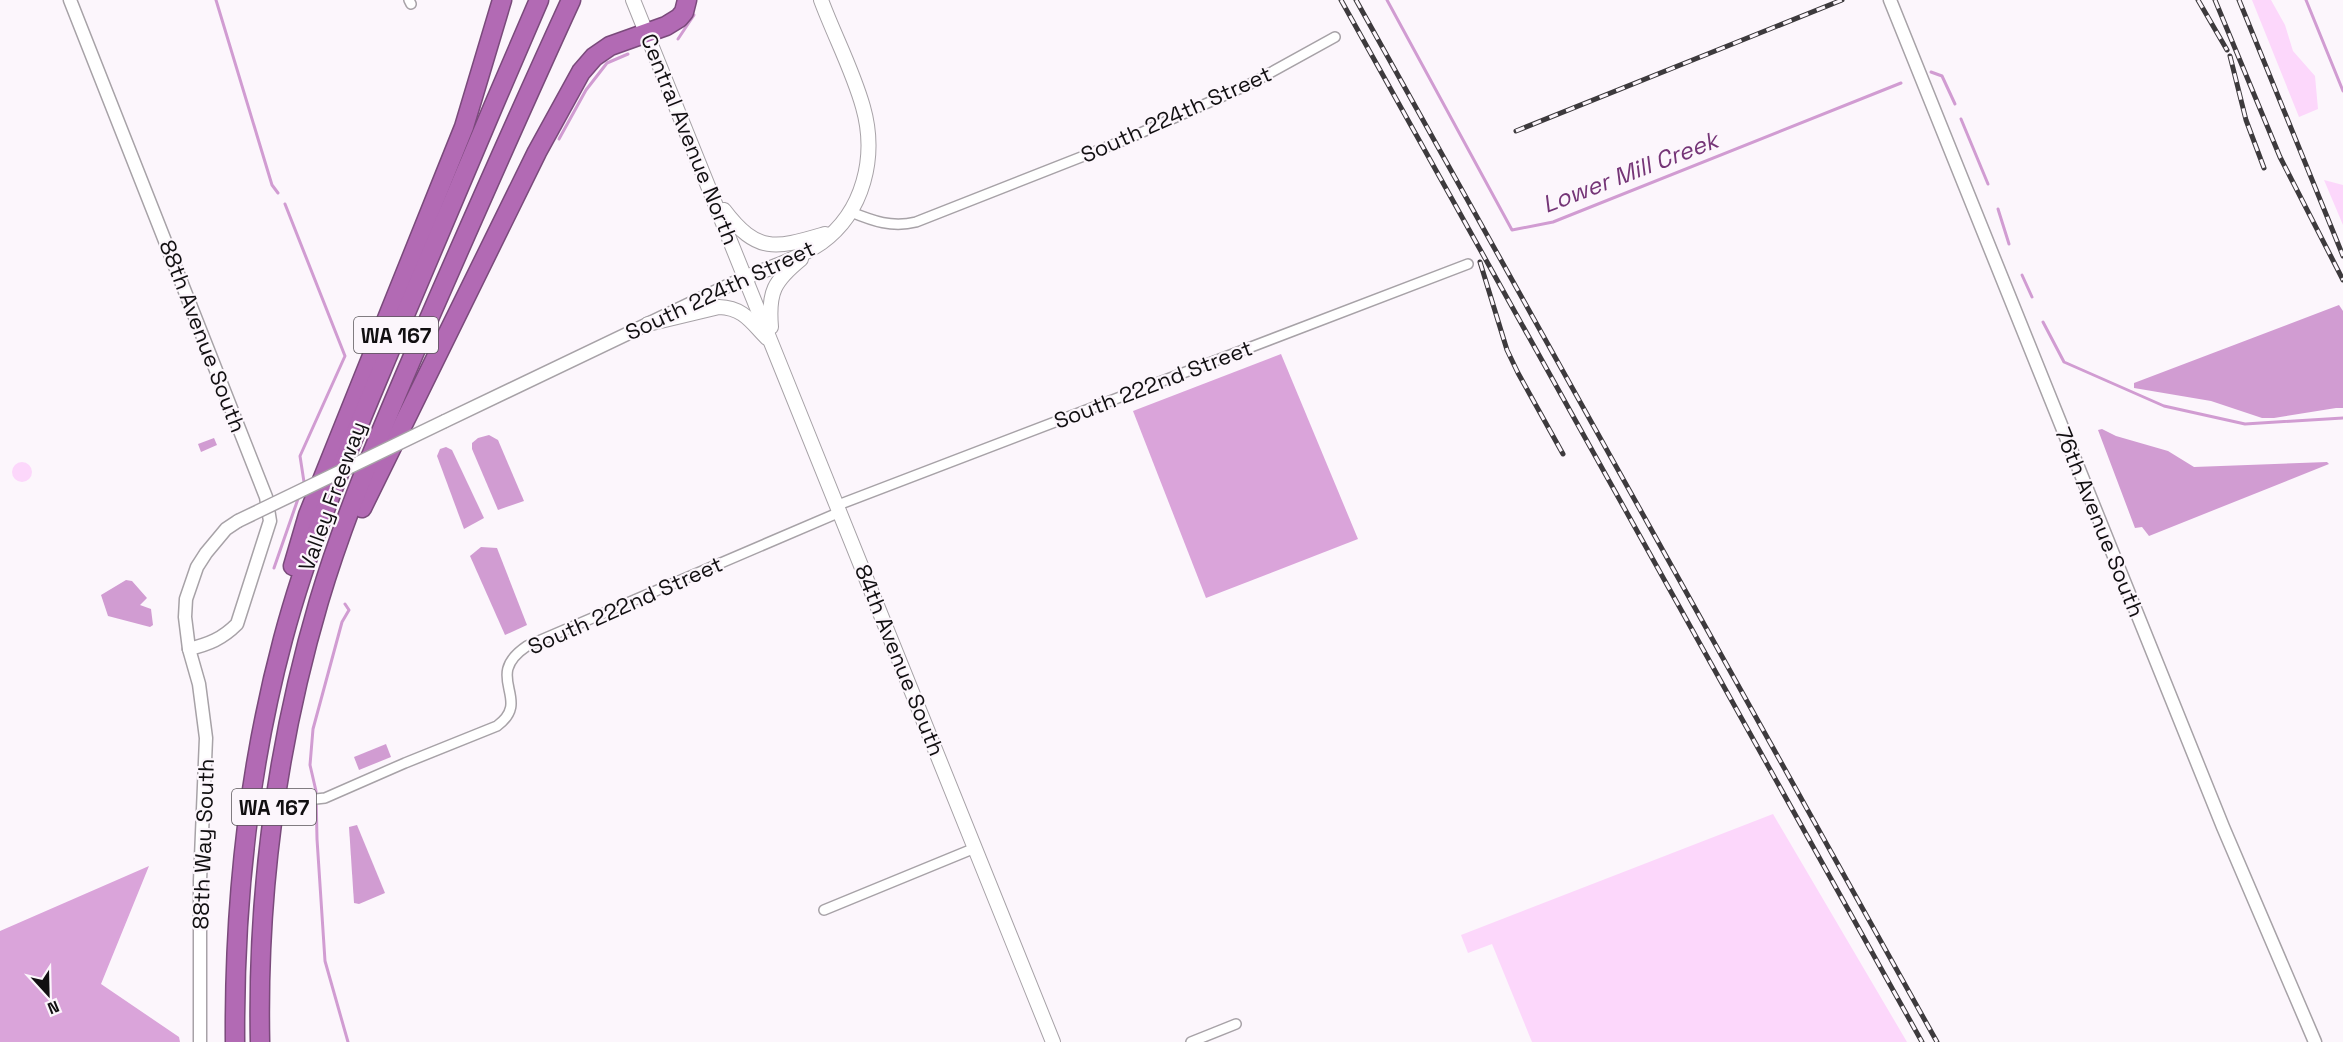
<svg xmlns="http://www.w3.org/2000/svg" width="2343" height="1042" font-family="'Space Grotesk',sans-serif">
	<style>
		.green { fill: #fcd7fb }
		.forest { fill: #daa4da }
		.water { fill: #d19cd2 }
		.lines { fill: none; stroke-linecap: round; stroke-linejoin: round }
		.stream { stroke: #d19cd2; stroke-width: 3 }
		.minor-casing { stroke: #a7a2a7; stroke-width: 12 }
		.tertiary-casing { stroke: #a7a2a7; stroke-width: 15 }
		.secondary-casing { stroke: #a7a2a7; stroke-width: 16 }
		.motorway-casing { stroke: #7a4a7b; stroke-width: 21 }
		.minor { stroke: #fff; stroke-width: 9 }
		.tertiary { stroke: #fff; stroke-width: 12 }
		.secondary { stroke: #fff; stroke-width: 14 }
		.motorway { stroke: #b26ab4; stroke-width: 18 }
		.rail-casing { stroke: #3d3a3d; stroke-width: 5 }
		.rail { stroke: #fcf6fc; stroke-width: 3; stroke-dasharray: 9; stroke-linecap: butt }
		.tertiary-bridge-casing { stroke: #a7a2a7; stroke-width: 15; stroke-linecap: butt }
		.tertiary-bridge { stroke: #fff; stroke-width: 12 }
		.labels { text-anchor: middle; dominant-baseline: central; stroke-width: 4.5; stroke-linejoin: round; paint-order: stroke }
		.shield { fill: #fcf6fc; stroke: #585458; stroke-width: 1.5 }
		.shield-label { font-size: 21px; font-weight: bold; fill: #110f11 }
		.street-label { font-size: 22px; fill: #110f11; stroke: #fcf6fc }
		.water-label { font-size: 24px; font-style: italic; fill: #753577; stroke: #fcf6fc }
	</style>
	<rect width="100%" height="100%" fill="#fcf6fc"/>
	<g class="green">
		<path d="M2252,0H2271L2285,25L2293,51L2315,76L2318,109L2299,117Z"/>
		<path d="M2324,180L2343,185V225Z"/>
		<circle cx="22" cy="472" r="10"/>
		<path d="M1773,814L1907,1042H1532L1492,944L1468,953L1461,935Z"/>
	</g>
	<g class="forest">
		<path d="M1281,354L1358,539L1206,598L1133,411Z"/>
		<path d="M149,866L101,984L179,1037L180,1042H0V931Z"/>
	</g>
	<g class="water">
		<path d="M2339,305L2343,311V408H2336L2274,418H2262L2211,401L2134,388V383Z"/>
		<path d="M2102,429L2116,436L2168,451L2194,467L2327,462L2329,464L2149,536L2142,527L2135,528L2098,430Z"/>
		<path d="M489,435L498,440L524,501L498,510L472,449V443L478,438Z"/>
		<path d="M214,438L217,445L201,452L198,444Z"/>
		<path d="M446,447L452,450L484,518L464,529L437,456L440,449Z"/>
		<path d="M481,547L497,548L527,625L505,635L470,556Z"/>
		<path d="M126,580L132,581L147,598L140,605L151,609L153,625L150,627L108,616L101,595Z"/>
		<path d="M386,744L391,757L359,770L354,757Z"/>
		<path d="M357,825L385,893L359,904L354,903L349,827Z"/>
	</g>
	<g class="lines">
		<g class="stream">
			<path d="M216,0L272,185L278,193"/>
			<path d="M1387,0L1512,230L1553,222L1901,83"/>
			<path d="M2306,0L2343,91"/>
			<path d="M678,39L694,15"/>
			<path d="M1931,72L1942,76L1955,104"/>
			<path d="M1961,119L1988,184"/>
			<path d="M559,139L586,90L607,63L628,54"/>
			<path d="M285,204L345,356L300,456L304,482L302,487"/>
			<path d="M1998,209L2009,244"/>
			<path d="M2022,275L2032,297"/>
			<path d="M2043,322L2064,362L2164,406L2245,424L2343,418"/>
			<path d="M274,568L299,496"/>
			<path d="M345,604L349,610L342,622L313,729L310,765L316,791L317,839L325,961L348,1042"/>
		</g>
		<g class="minor-casing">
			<g id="minor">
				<path d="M409,0L411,4"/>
				<path d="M851,212C873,221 892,228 916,222L1127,139L1250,84L1335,37"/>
				<path d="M838,505L1468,264"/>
				<path d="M298,801L325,798L405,763L497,726C534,699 481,677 527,646L840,512"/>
				<path d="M824,910L975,848"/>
				<path d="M1191,1042L1236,1024"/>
			</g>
		</g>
		<g class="tertiary-casing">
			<g id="tertiary">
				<path d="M70,0L266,497L270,521L237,624C222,639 209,644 189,649"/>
				<path d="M1890,0L2223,827L2315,1042"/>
				<path d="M445,421L746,277"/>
				<path d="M200,1042V881L206,738L199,684L189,649L185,617L186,599L197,567L206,553L226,529L238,521"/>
			</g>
		</g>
		<g class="secondary-casing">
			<g id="secondary">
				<path d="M633,0L1053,1042"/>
				<path d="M724,210C758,255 777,248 825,234"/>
				<path d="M746,277C771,268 799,258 821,243C864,212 877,156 863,107C853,71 834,35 821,0"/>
				<path d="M648,324L719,307C744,308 751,322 767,338"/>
				<path d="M771,327C768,292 774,281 801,259"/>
			</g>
		</g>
		<g class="motorway-casing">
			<g id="motorway">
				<path d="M362,508L537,152L581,72L594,57L610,46L666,26L679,18L684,12L687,0"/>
				<path d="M293,566L308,515L464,127L502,0"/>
				<path d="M235,1042C234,906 248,770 283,639C309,541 349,448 388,355C438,236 488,118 539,0"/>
				<path d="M260,1042C257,893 277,744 319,601C347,507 387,417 425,328C473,218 521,109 571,0"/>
			</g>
		</g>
		<use href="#minor" class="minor"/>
		<use href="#tertiary" class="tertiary"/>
		<use href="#secondary" class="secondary"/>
		<use href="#motorway" class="motorway"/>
		<g class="rail-casing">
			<g id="rail">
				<path d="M1341,0L1922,1042"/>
				<path d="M1356,0L1937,1042"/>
				<path d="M2198,0L2227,50"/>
				<path d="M2215,0L2280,157L2343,280"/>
				<path d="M2239,0L2343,256"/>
				<path d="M2230,56L2246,120L2264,168"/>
				<path d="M1516,131L1842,0"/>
				<path d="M1480,262L1507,350L1518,373L1563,454"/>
			</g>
		</g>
		<use href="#rail" class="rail"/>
		<g class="tertiary-bridge-casing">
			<path id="tertiary-bridge" d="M238,521L445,421"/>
		</g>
		<use href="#tertiary-bridge" class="tertiary-bridge"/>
	</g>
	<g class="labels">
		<g class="shield">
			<rect x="354" y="317" width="84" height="36" rx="4.5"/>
			<rect x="232" y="789" width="84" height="36" rx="4.5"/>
		</g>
		<g class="shield-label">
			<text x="396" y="335">WA 167</text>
			<text x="274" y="807">WA 167</text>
		</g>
		<g class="street-label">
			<text transform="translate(1176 114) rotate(-24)">South 224th Street</text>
			<text transform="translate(690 139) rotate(68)">Central Avenue North</text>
			<text transform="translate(720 290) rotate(-25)">South 224th Street</text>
			<text transform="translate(203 336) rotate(69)">88th Avenue South</text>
			<text transform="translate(1153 384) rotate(-21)">South 222nd Street</text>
			<text transform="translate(332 496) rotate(-70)">Valley Freeway</text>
			<text transform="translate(2100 522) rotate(68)">76th Avenue South</text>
			<text transform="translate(625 605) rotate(-24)">South 222nd Street</text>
			<text transform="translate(900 660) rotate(68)">84th Avenue South</text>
			<text transform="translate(203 844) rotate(-88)">88th Way South</text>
		</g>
		<g class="water-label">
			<text transform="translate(1630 172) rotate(-21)">Lower Mill Creek</text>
		</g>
	</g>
	<g transform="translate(48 994) rotate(158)" stroke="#fcf6fc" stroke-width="4.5" paint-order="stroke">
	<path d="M0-4.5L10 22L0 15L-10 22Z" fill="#110f11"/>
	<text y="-9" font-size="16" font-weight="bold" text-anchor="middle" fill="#110f11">N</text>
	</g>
</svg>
